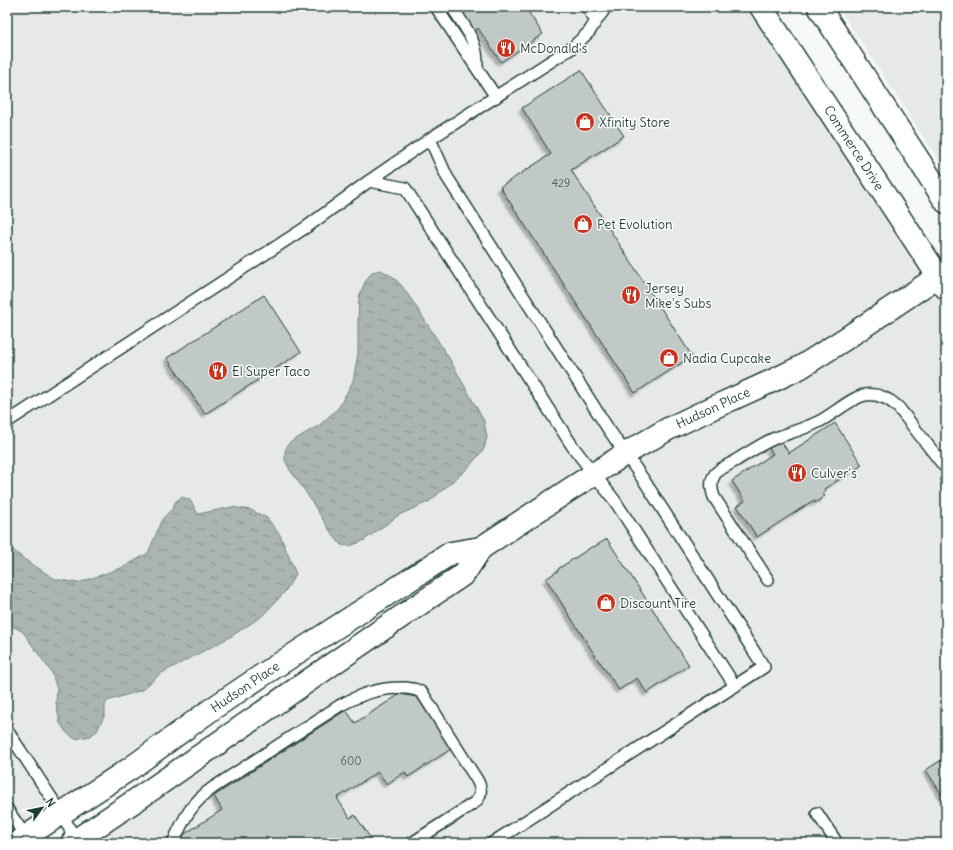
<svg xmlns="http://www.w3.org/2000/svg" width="953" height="850" font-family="Delius,sans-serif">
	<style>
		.built { fill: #e6e9e8 }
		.water { fill: url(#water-ripples); stroke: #72857f }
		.building { fill: #c0c9c6; stroke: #1f3d34; filter: url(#shadow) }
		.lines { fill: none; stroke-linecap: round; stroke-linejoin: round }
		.service-casing { stroke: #1f3d34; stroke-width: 14 }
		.minor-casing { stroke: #1f3d34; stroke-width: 25 }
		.tertiary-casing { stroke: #1f3d34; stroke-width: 25 }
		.service { stroke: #fff; stroke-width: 11 }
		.minor { stroke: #fff; stroke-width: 22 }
		.tertiary { stroke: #fff; stroke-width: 22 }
		.labels { text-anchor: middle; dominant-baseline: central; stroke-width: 3; stroke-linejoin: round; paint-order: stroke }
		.number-label { font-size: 11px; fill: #476058 }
		.poi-label { font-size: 13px; fill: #1f3d34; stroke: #fff; text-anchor: start }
		.street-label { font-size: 13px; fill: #1f3d34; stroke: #fff }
	</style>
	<defs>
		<pattern id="water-ripples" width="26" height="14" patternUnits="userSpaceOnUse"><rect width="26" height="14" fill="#aab5b1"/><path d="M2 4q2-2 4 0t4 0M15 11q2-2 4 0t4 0" fill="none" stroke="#8a9491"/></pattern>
		<filter id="shadow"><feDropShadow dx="-3.5" dy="3.5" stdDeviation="1" flood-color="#0004"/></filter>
	</defs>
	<rect width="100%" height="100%" fill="#f6f7f7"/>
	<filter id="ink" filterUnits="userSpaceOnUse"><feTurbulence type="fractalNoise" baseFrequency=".025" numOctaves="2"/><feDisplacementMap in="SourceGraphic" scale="8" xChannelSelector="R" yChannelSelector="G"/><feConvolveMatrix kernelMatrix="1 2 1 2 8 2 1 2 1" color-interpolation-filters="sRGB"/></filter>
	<g filter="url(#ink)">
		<g class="built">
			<path d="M7,7H761L946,288V843H72L481,549L451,553L7,843Z"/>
			<path d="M838,7H946V171L930,147Z"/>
		</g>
		<g class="water">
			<path d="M381,270L393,277L402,286L415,305L449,358L484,421L487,437L484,449L468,468L430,501L399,515L363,541L350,546L341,545L332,534L305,491L290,470L285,460V451L289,443L321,424L339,407L353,381L358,354V320L359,297L365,282L372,272Z"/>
			<path d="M182,497L190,500L198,514L232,507L251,510L267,518L280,535L296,574L284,593L261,617L230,637L160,674L142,690L107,701L105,705V714L97,731L90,736L75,739L66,732L60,723L56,703L57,690L52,673L23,632L7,623V545L24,559L55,579L78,583L124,567L148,553L163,518L172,509L176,501Z"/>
		</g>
		<g class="building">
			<path d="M457,7H525L543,34L501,62L478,28L473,32Z"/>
			<path d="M581,70L624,136L571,170L692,356L635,393L500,187L551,154L522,108Z"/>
			<path d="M264,295L301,352L205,414L167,358Z"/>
			<path d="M835,423L862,465L824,489L826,492L823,494L825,496L815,503L814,500L757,537L737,506L745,501L732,481L773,454L769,448L780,440L789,453Z"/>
			<path d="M607,539L689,665L647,693L637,678L619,690L600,662V663L546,579L559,570L558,569L593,546L594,547Z"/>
			<path d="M400,694L417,697L451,749L408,777L405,772L387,784L378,772L337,798L350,818L355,815L371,839L367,842V843H180L183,835L222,810L214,796L346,710L355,723Z"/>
			<path d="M946,757V801L926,770Z"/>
		</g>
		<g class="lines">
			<g class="service-casing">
				<g id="service">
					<path d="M436,7L496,97"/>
					<path d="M452,7C461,21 472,35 476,52C477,57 477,63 477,68"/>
					<path d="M596,21L606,7"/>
					<path d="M430,139L447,177L607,427L645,482L764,667L492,843"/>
					<path d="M369,181L405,188L573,447L615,501L735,686"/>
					<path d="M7,422L308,226L369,181L430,139L573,47L589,32L596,21L587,7"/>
					<path d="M768,580L714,497C711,489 710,481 715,474C720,468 729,465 735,461C748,453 761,444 775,438C789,433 804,429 818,422C831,416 852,397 865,395C878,393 888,398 898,407L944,466"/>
					<path d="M7,730L62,814L77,843"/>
					<path d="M7,809L28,840"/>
					<path d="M817,813L837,843"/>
					<path d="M173,843C184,818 191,803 214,787L339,706C361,694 380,687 406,688C413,689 418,689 423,694L477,780C482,789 482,796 474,803L412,843"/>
				</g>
			</g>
			<g class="minor-casing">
				<g id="minor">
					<path d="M16,843L131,768L212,709L264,674L451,553L481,548"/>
					<path d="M72,843L139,798L380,631L464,574L481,548L572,488L625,454L668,429L708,410L774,380L801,367L845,339L946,271"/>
				</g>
			</g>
			<g class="tertiary-casing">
				<g id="tertiary">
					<path d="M761,7L946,288"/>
					<path d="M819,7L946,202"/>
				</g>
			</g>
			<use href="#service" class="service"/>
			<use href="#minor" class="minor"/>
			<use href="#tertiary" class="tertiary"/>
		</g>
	</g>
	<defs>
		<g id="restaurant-disc" transform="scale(1)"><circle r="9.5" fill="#c8321e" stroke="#fff"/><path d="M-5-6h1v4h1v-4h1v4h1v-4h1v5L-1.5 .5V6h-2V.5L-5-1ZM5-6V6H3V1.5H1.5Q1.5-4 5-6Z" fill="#fff"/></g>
		<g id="shop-disc" transform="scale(1)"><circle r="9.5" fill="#c8321e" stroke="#fff"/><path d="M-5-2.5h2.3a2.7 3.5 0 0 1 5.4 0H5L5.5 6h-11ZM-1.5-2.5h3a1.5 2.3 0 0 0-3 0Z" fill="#fff"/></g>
	</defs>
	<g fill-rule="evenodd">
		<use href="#restaurant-disc" x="506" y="48"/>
		<use href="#shop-disc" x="585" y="122"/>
		<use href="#shop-disc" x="583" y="224"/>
		<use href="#restaurant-disc" x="631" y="295"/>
		<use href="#shop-disc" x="669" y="358"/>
		<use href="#restaurant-disc" x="218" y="371"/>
		<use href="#restaurant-disc" x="797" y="473"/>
		<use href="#shop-disc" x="606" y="603"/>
	</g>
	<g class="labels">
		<g class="number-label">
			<text x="561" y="183">429</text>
			<text x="351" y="761">600</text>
		</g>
		<g class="poi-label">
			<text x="520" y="48">McDonald's</text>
			<text x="599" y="122">Xfinity Store</text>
			<text x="597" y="224">Pet Evolution</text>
			<text x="645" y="288">Jersey<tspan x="645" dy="15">Mike's Subs</tspan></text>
			<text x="683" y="358">Nadia Cupcake</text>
			<text x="232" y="371">El Super Taco</text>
			<text x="811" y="473">Culver's</text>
			<text x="620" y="603">Discount Tire</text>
		</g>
		<g class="street-label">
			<text transform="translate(854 148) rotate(57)">Commerce Drive</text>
			<text transform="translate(713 408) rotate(-25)">Hudson Place</text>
			<text transform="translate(245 687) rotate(-34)">Hudson Place</text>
		</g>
	</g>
	<rect width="953" height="850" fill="none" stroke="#fff" stroke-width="24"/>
	<rect x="12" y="12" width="929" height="826" fill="none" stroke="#1f3d34" stroke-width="1.5" filter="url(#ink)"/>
	<g transform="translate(42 808) rotate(57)" stroke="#ffffff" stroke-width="3" paint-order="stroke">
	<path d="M0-3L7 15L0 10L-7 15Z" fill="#1f3d34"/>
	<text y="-6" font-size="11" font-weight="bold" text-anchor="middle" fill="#1f3d34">N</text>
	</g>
</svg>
